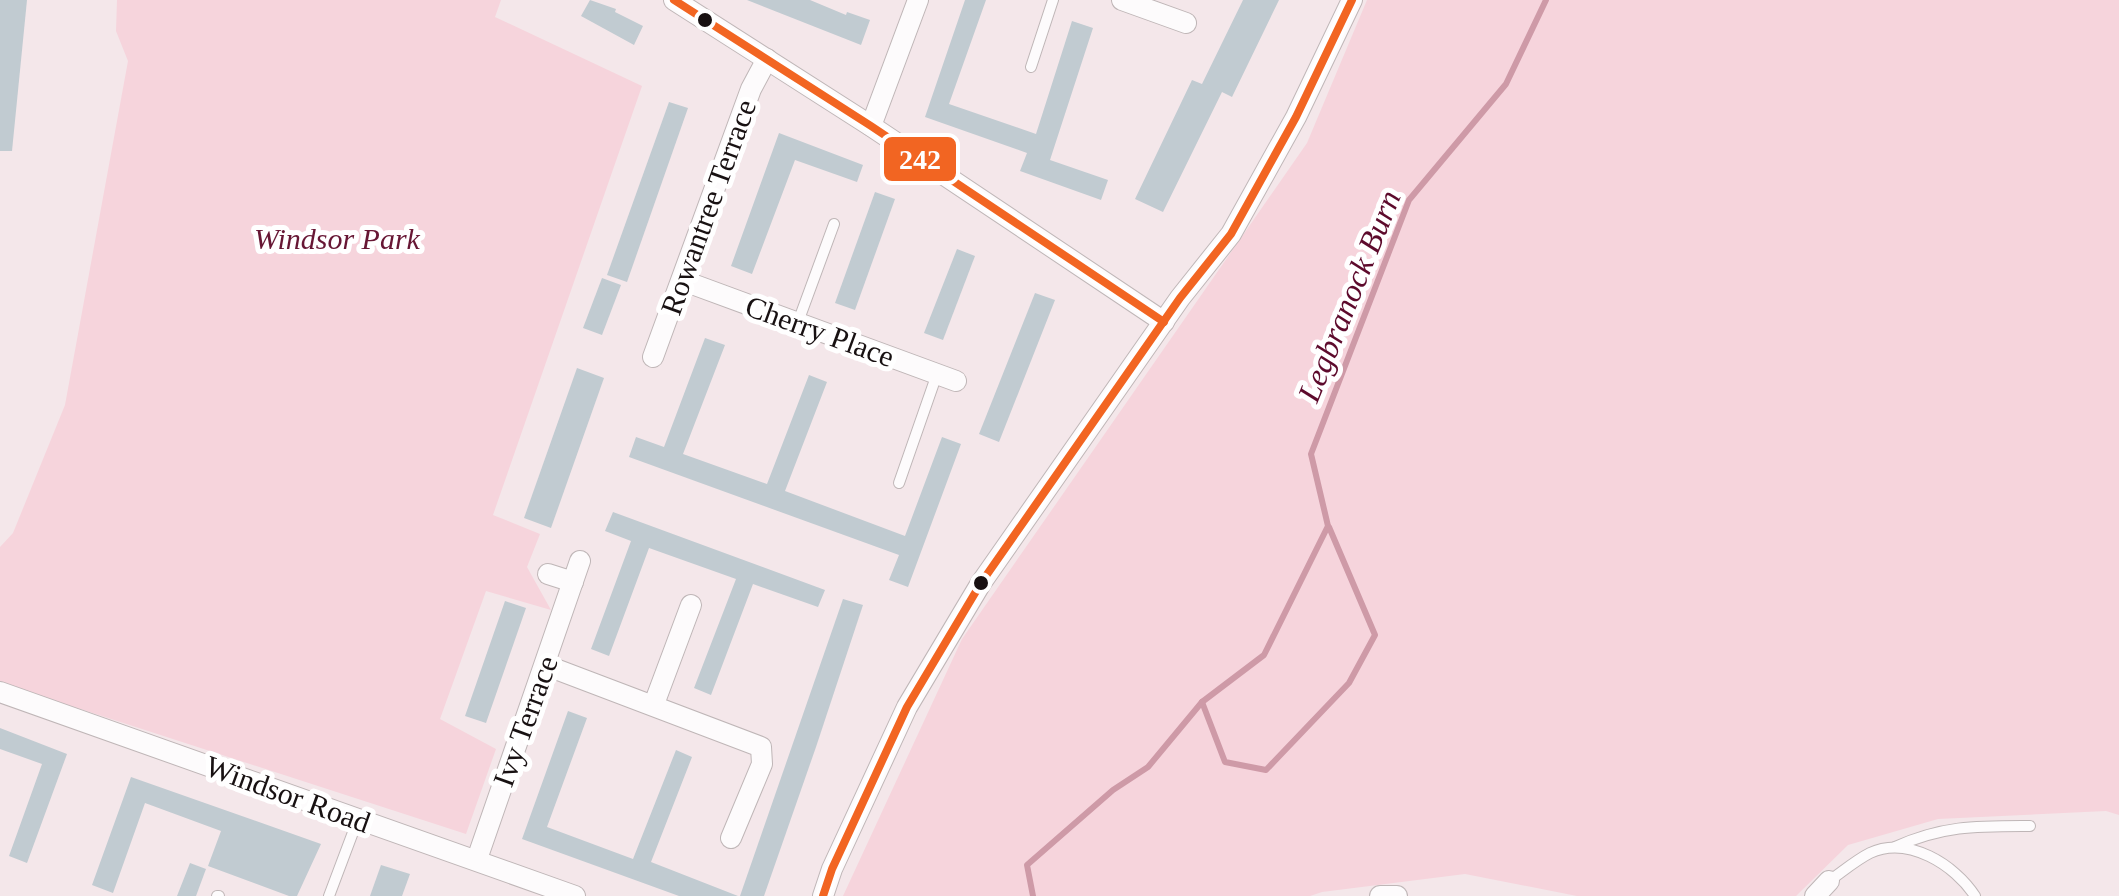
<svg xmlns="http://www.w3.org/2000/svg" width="2119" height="896" font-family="Georgia,serif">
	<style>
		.green { fill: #f6d4dc }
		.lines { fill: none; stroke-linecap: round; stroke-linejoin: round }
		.stream { stroke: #ce9aa7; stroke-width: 6 }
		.building { fill: #c1cbd1 }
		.lane-casing { stroke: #bfb6b7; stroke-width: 12 }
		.street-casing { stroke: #bfb6b7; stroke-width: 22 }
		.lane { stroke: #fdfbfc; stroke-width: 10 }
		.street { stroke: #fdfbfc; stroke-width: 20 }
		.bus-1-casing { stroke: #fff; stroke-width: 15 }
		.bus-1 { stroke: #f26522; stroke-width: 8 }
		.bus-dot { fill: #181112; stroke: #fff; stroke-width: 4 }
		.labels { text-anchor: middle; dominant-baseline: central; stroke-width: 10; stroke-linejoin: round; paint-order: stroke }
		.street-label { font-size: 30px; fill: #181112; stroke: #fff }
		.park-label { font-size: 30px; font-style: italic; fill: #671634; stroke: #fff }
		.water-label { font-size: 32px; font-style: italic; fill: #5d0a2c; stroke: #fff }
		.line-badge { stroke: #fff; stroke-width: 4 }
		.badge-label { font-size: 28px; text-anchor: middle; font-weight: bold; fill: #fff }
	</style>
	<rect width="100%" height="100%" fill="#f4e7ea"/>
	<g class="green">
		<path d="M117,0H501L495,17L642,86L493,515L540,534L527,567L551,610L486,591L440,719L496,749L466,834L0,683V547L13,533L65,405L128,61L116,31Z"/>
		<path d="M1367,0H2119V815L2106,811L1938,819L1848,845L1796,896H1577L1465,874L1322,892L1310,896H843L962,639L1307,143Z"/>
	</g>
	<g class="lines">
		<g class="stream">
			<path d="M1202,702L1264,655L1328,526L1311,454L1409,200L1506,84L1546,0"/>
			<path d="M1033,896L1027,865L1113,790L1148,767L1202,702L1225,762L1266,770L1349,683L1375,635L1329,527"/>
		</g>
	</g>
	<g class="building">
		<path d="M0,0H27L12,151H0Z"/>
		<path d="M590,0L616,9L615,12L643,26L634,45L581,16Z"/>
		<path d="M747,0H810L846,15L847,12L870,20L861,45Z"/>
		<path d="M965,0H986L949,104L1036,134L1072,21L1093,28L1050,160L1108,180L1101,200L1020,171L1027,153L925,117Z"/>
		<path d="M1243,0H1279L1232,97L1222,92L1163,212L1135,199L1192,80L1202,84Z"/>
		<path d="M669,102L688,108L627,282L607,275Z"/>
		<path d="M779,133L863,165L857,182L795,160L752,274L731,266Z"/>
		<path d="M875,192L895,199L855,310L835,303Z"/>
		<path d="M957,249L975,256L943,340L924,333Z"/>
		<path d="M602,278L621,285L602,335L583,328Z"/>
		<path d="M1035,293L1055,300L999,442L979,434Z"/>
		<path d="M705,338L725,345L683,454L767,484L809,375L827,382L785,491L905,536L942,437L961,444L908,587L889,580L899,555L629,457L636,437L664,447Z"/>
		<path d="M577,368L604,378L551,528L524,518Z"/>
		<path d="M613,512L825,590L818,607L753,584L711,695L694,688L736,579L649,548L609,656L591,649L631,541L605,531Z"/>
		<path d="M843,599L863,605L816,747L764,896H740Z"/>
		<path d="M505,601L526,608L486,723L465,716Z"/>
		<path d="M568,711L587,718L547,827L633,859L676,750L692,757L651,862L738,896H679L522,839Z"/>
		<path d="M0,728L67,754L27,863L9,856L42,764L0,749Z"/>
		<path d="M131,777L321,844L297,896H289L208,866L221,831L145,803L113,893L92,885Z"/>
		<path d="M190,863L206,869L196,896H177Z"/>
		<path d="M381,865L410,874L402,896H370Z"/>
	</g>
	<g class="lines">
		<g class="lane-casing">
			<g id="lane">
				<path d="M1031,67L1053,0"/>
				<path d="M798,322L834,224"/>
				<path d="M899,483L937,374"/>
				<path d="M1895,847C1944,825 1978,826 2030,826"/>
				<path d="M1829,881C1842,872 1856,860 1870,853C1908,835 1955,865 1975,896"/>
				<path d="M217,896H219"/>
				<path d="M329,896L358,819"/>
			</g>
		</g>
		<g class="street-casing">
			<g id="street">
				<path d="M674,0L871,126L1164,322"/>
				<path d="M1122,0L1186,23"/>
				<path d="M871,126L918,0"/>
				<path d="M684,281L956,381"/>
				<path d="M653,357L751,89L767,59"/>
				<path d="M548,574L573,582"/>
				<path d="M545,665L761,747L762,764L731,838"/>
				<path d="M0,692L575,896"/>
				<path d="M654,704L691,605"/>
				<path d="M477,859L580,561"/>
				<path d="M823,896L832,869L907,707L981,583L1180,298L1231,234L1296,117L1352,0"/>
				<path d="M1380,896H1397"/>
				<path d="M1815,896L1829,881"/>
			</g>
		</g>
		<use href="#lane" class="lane"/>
		<use href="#street" class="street"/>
		<g class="bus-1-casing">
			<g id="bus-1">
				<path d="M674,0L871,126L1164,322"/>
				<path d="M823,896L832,869L907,707L981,583L1180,298L1231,234L1296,117L1352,0"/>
			</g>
		</g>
		<use href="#bus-1" class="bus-1"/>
	</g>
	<g class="bus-dot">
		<circle cx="705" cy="20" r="9"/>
		<circle cx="981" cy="583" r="9"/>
	</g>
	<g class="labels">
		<g class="street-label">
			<text transform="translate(708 207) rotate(-70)">Rowantree Terrace</text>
			<text transform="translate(820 331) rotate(20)">Cherry Place</text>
			<text transform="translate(525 721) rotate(-70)">Ivy Terrace</text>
			<text transform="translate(288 794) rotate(20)">Windsor Road</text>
		</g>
		<g class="park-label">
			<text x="337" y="238">Windsor Park</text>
		</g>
		<g class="water-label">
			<text transform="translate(1349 296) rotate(-68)">Legbranock Burn</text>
		</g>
	</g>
	<rect class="line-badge" x="882" y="135" width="76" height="48" rx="10" fill="#f26522"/>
	<g class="badge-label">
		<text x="920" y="169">242</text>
	</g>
</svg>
